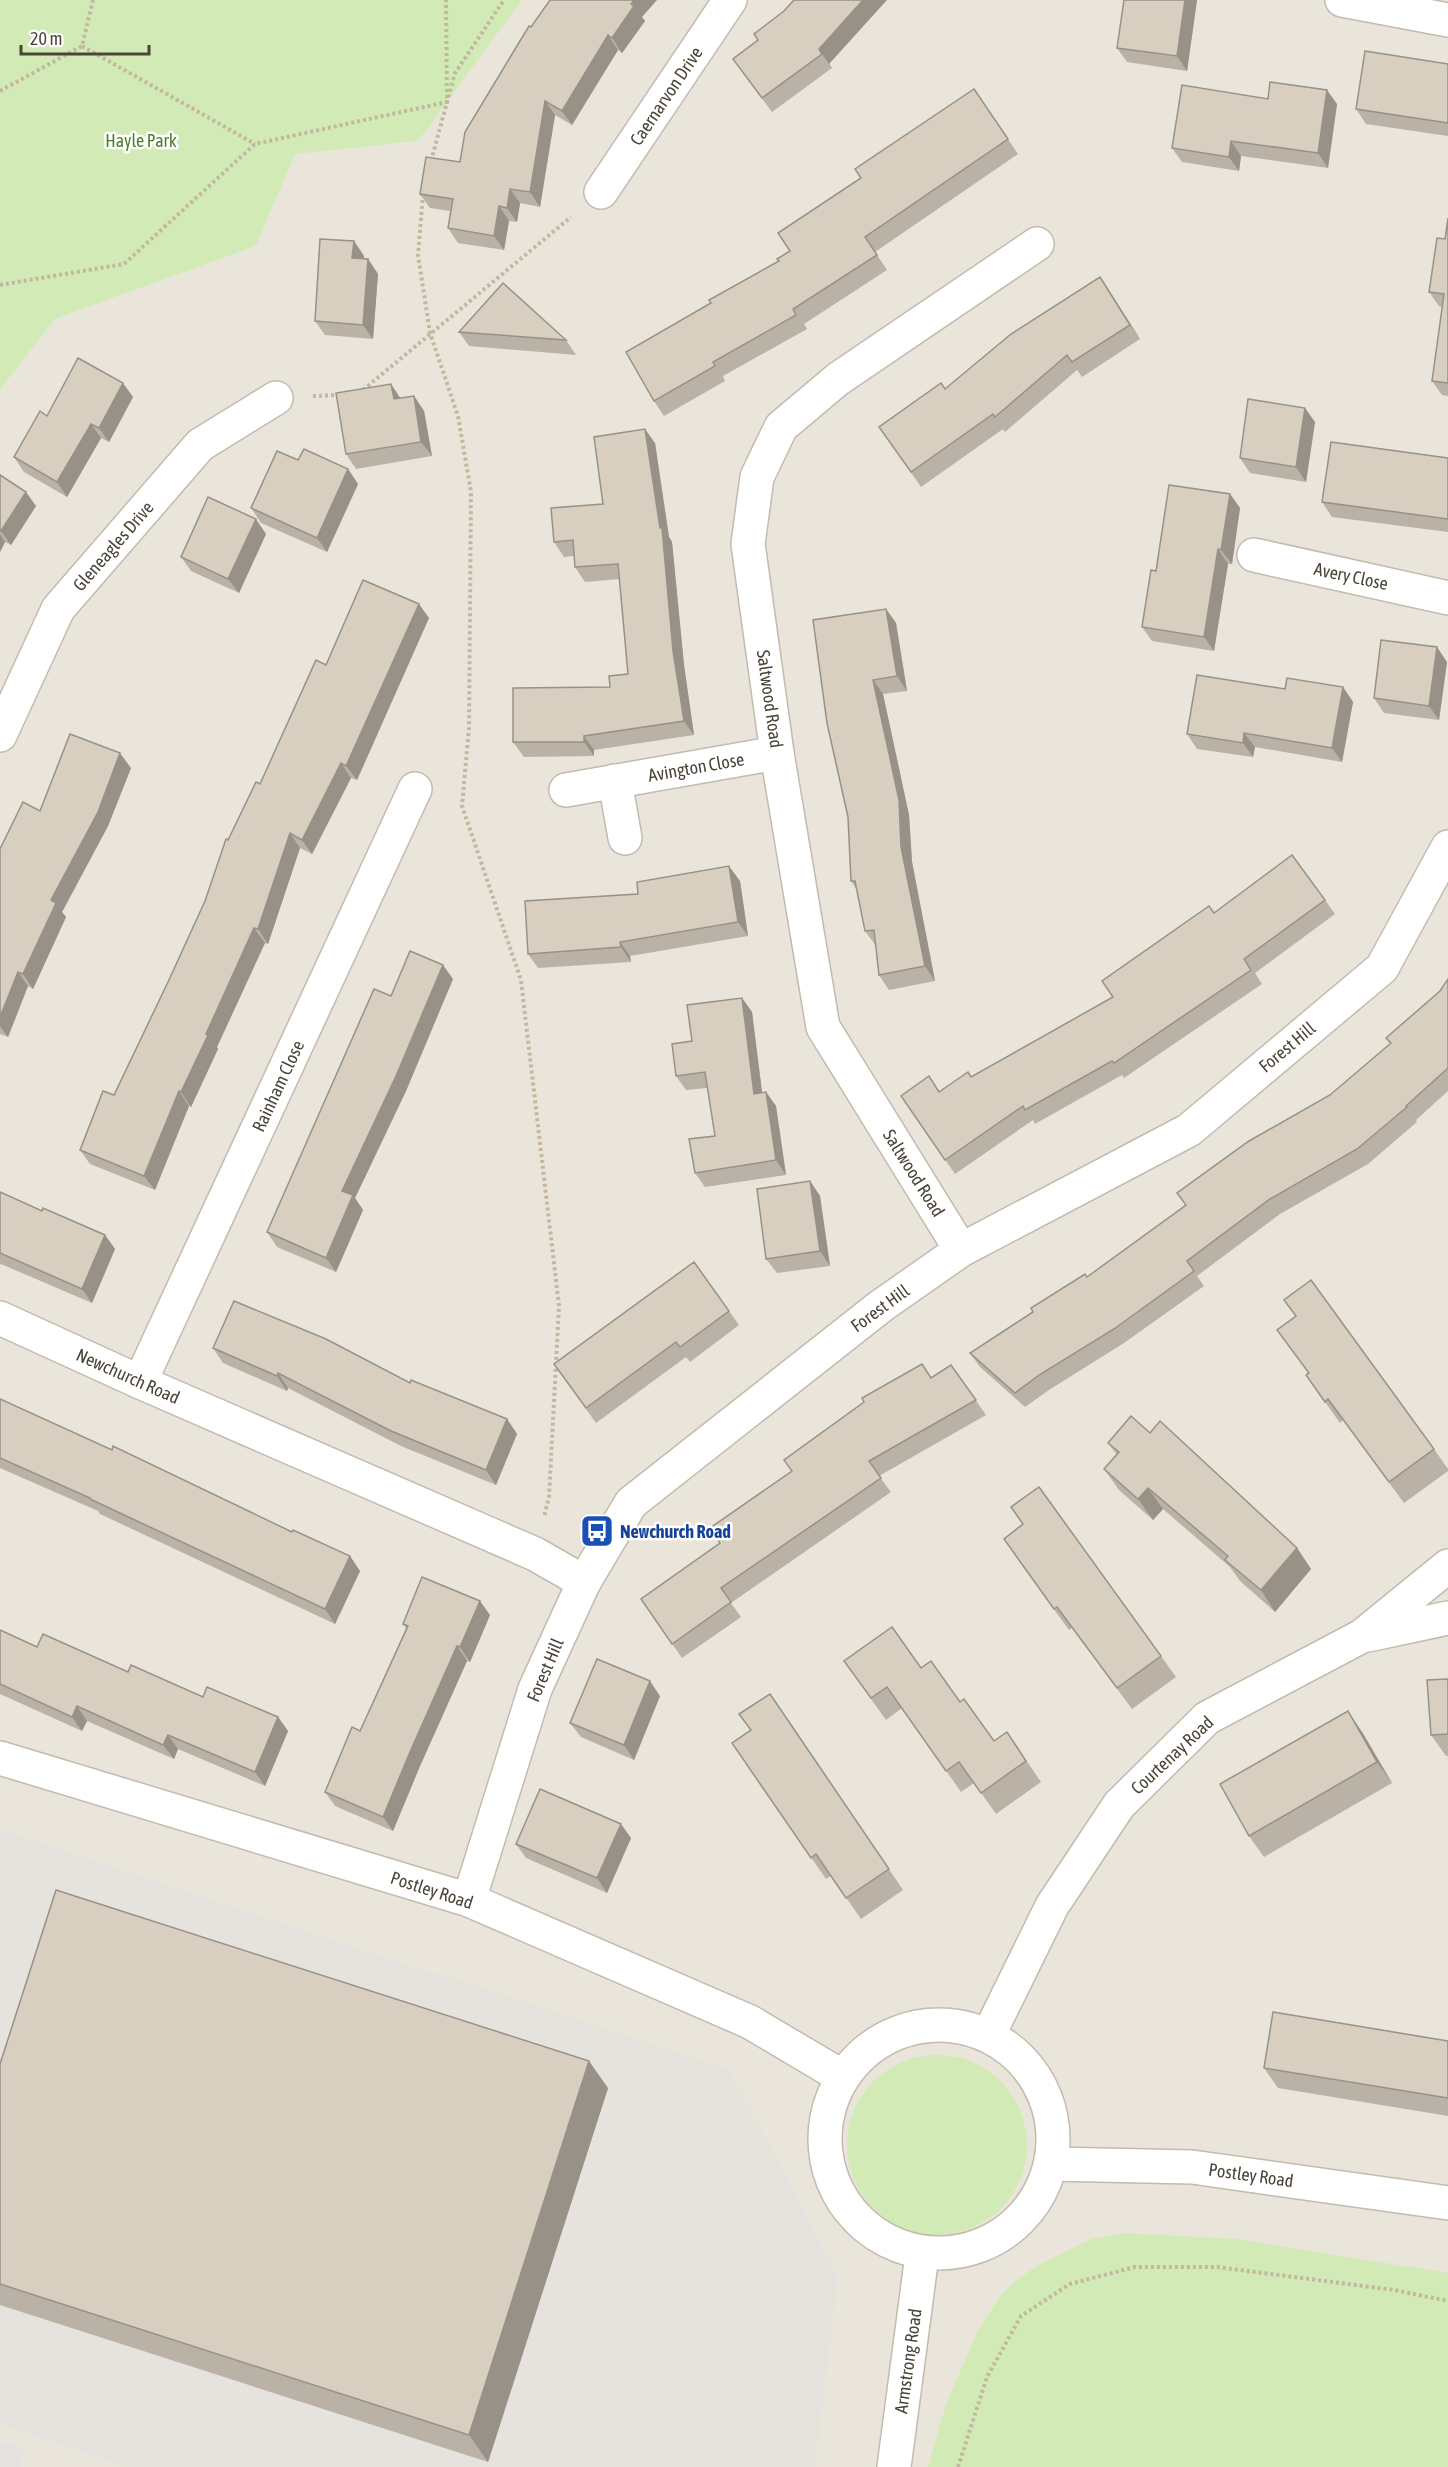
<svg xmlns="http://www.w3.org/2000/svg" width="1448" height="2467" font-family="'Asap Condensed',sans-serif">
	<style>
		.residential { fill: #eae5da }
		.industrial { fill: #e6e2dd }
		.green { fill: #d2eab5 }
		.parking { fill: #e5e3e0 }
		.lines { fill: none; stroke-linecap: round; stroke-linejoin: round }
		.minor-casing { stroke: #c2bbae; stroke-width: 36 }
		.path { stroke: #c4b79f; stroke-width: 4; stroke-dasharray: 3 3; stroke-linecap: butt }
		.minor { stroke: #fff; stroke-width: 33 }
		.wall { fill: #bab2a6 }
		.shaded-wall { fill: #979187 }
		.building { fill: #d8cfc1; stroke: #979187; stroke-width: 1.5 }
		.labels { text-anchor: middle; dominant-baseline: central; stroke-width: 5; stroke-linejoin: round; paint-order: stroke }
		.street-label { font-size: 18px; fill: #4b4439; stroke: #fff }
		.park-label { font-size: 18px; fill: #4a7f2a; stroke: #fff }
		.transit-label { font-size: 18px; font-weight: bold; fill: #164399; stroke: #fff; text-anchor: start }
	</style>
	<rect width="100%" height="100%" fill="#f6f3ec"/>
	<path class="residential" d="M513,0H1448V2467H0V390L55,319L256,246L295,153L418,141Z"/>
	<path class="industrial" d="M0,1830L730,2070L838,2276L815,2467H125L0,2424Z"/>
	<g class="green">
		<path d="M0,0H522L418,141L295,154L256,246L55,319L0,390Z"/>
		<circle cx="937" cy="2145" r="90"/>
		<path d="M1126,2233L1236,2239L1448,2273V2467H928L946,2404L978,2331L1000,2296L1019,2278L1042,2263L1092,2239Z"/>
	</g>
	<path class="parking" d="M0,2442L23,2446L20,2467H0Z"/>
	<g class="lines">
		<g class="minor-casing">
			<g id="minor">
				<path d="M1342,0L1448,20"/>
				<path d="M601,192L730,0"/>
				<path d="M1254,555L1448,598"/>
				<path d="M0,735L58,609L200,445L276,398"/>
				<path d="M615,781L625,838"/>
				<path d="M566,790L777,753"/>
				<path d="M961,1250L823,1027L777,753L748,544L757,477L781,427L838,379L1037,244"/>
				<path d="M0,1318L140,1382L535,1554L584,1582"/>
				<path d="M140,1382L415,789"/>
				<path d="M1368,1635L1448,1618"/>
				<path d="M0,1758L469,1900L750,2022L841,2076"/>
				<path d="M469,1900L535,1689L584,1582L631,1503L881,1306L961,1250L1189,1130L1382,968L1448,847"/>
				<circle cx="939" cy="2139" r="114"/>
				<path d="M989,2034L1052,1906L1119,1805L1207,1718L1362,1636L1448,1566"/>
				<path d="M1052,2164L1192,2167L1448,2203"/>
				<path d="M894,2467L922,2255"/>
			</g>
		</g>
		<g class="path">
			<path d="M82,46L255,144"/>
			<path d="M0,91L82,46L93,0"/>
			<path d="M431,161L455,73L504,0"/>
			<path d="M423,194L418,255L430,333L458,416L471,492L469,728L462,806L521,980L559,1306L549,1497L544,1517"/>
			<path d="M0,285L124,264L255,144L447,102L446,0"/>
			<path d="M363,390L571,217"/>
			<path d="M313,396L338,395"/>
			<path d="M958,2467L987,2377L1021,2316L1070,2284L1135,2267H1217L1394,2290L1448,2301"/>
		</g>
		<use href="#minor" class="minor"/>
	</g>
	<g class="wall">
		<path d="M794,0L832,68L772,112L733,59L758,41Z"/>
		<path d="M1197,0L1187,71L1127,62L1117,48Z"/>
		<path d="M642,17L645,21L622,53L618,50L572,125L555,115L540,207L520,203L517,222L509,221L504,250L458,243L448,228L450,211L430,208L420,194L460,162L531,27Z"/>
		<path d="M1448,64V136L1366,124L1356,109Z"/>
		<path d="M974,89L1018,154L875,252L887,270L804,324L807,329L723,376L725,381L664,416L654,401L711,303L779,261L790,251L861,178Z"/>
		<path d="M1268,99L1337,104L1328,168L1241,156L1239,171L1182,162L1172,148Z"/>
		<path d="M1448,218V396L1442,395L1432,381L1442,307L1439,306L1429,292L1445,239Z"/>
		<path d="M354,241L364,256V259H368L378,274L373,339L325,335L315,321Z"/>
		<path d="M1100,277L1140,339L1082,377L1077,370L1005,432L1003,429L921,487L879,427L945,389Z"/>
		<path d="M459,332L566,340L576,355L469,346Z"/>
		<path d="M414,396L424,411L432,456L356,469L346,454L400,398Z"/>
		<path d="M133,397L109,442L101,438L67,497L24,472L14,457L47,416Z"/>
		<path d="M1315,422L1306,482L1250,473L1240,458Z"/>
		<path d="M655,443L669,537L672,542L684,665L694,735L594,750V756L524,757L513,742L610,687L628,674L620,579L585,582L575,567L574,556L564,557L554,542L603,504Z"/>
		<path d="M1448,458V532L1332,517L1322,502Z"/>
		<path d="M298,460L348,469L358,484L327,552L261,523L251,508Z"/>
		<path d="M0,475L36,506L11,545L5,542L0,552Z"/>
		<path d="M1230,494L1240,508L1232,564H1228L1214,651L1152,641L1142,627L1156,571Z"/>
		<path d="M266,534L239,593L191,571L181,557Z"/>
		<path d="M886,609L896,623L907,691L883,694L909,815L912,862L935,981L889,990L879,975L876,946L865,931L857,890L851,881L848,817Z"/>
		<path d="M429,618L357,780L351,778L312,854L300,848L268,944L265,943L217,1047L218,1049L191,1107L189,1106L155,1190L90,1164L80,1150L114,1095L168,982L205,901L228,840L260,784Z"/>
		<path d="M1447,662L1439,720L1384,713L1374,698Z"/>
		<path d="M1343,687L1353,702L1342,762L1255,747L1253,757L1197,749L1187,734L1285,689Z"/>
		<path d="M131,768L108,826L62,912L66,917L33,989L28,986L8,1037L0,1034V849L40,811Z"/>
		<path d="M740,881L748,936L630,956L631,962L538,968L528,954L638,894Z"/>
		<path d="M1325,900L1335,914L1255,973L1262,984L1124,1078L1122,1075L1035,1124L1033,1120L955,1174L901,1096L940,1092L971,1077L1113,997L1214,913Z"/>
		<path d="M453,979L406,1091L355,1198L363,1210L336,1272L277,1247L267,1232L391,996Z"/>
		<path d="M1448,979V1091L1416,1120L1417,1122L1368,1164L1280,1214L1197,1276L1204,1286L1124,1343L1049,1390L1025,1407L980,1367L970,1353L1087,1277L1186,1205L1330,1095L1390,1044L1386,1038L1440,991Z"/>
		<path d="M742,998L752,1012L762,1092H766L776,1106L786,1175L705,1187L695,1173L715,1136L707,1088L686,1090L676,1076L692,1041Z"/>
		<path d="M810,1181L820,1196L830,1266L777,1273L766,1259Z"/>
		<path d="M0,1192L42,1211L105,1235L115,1249L92,1303L1,1264L0,1265Z"/>
		<path d="M694,1262L739,1325L690,1362L686,1357L596,1423L554,1364Z"/>
		<path d="M1277,1330L1434,1449L1448,1469V1471L1404,1503L1343,1420L1340,1423L1306,1375L1308,1373Z"/>
		<path d="M213,1348L507,1419L517,1434L496,1485L401,1446L288,1388L287,1391L223,1363Z"/>
		<path d="M951,1365L986,1415L879,1476L891,1492L731,1603L741,1617L682,1658L641,1599L720,1543L932,1377Z"/>
		<path d="M0,1399L360,1571L335,1624L100,1514L98,1511L0,1468Z"/>
		<path d="M1108,1443L1297,1548L1311,1569L1275,1612L1240,1581L1230,1567L1163,1509L1153,1520L1119,1490L1104,1469L1117,1455Z"/>
		<path d="M1018,1560L1161,1656L1176,1677L1132,1709L1072,1628L1069,1630Z"/>
		<path d="M490,1615L470,1662L467,1661L420,1766L393,1831L335,1806L325,1792L360,1731L406,1628L403,1624Z"/>
		<path d="M0,1630L37,1647L128,1672L203,1697L278,1717L288,1731L265,1786L178,1749L174,1759L87,1721L82,1731L0,1694Z"/>
		<path d="M844,1661L921,1668L960,1702L994,1741L1007,1732L1041,1782L996,1814L974,1783L961,1792L902,1708L886,1720Z"/>
		<path d="M1448,1679V1756H1446L1431,1735Z"/>
		<path d="M660,1696L634,1760L581,1737L570,1723Z"/>
		<path d="M785,1715L903,1890L861,1919L831,1876L826,1879L732,1743Z"/>
		<path d="M1362,1732L1392,1783L1264,1857L1249,1836Z"/>
		<path d="M631,1838L607,1893L526,1858L516,1844Z"/>
		<path d="M1448,2041V2116L1278,2088L1264,2068Z"/>
		<path d="M0,2064L608,2088L488,2462L0,2305Z"/>
	</g>
	<g class="shaded-wall">
		<path d="M634,0H657L642,17L645,21L622,53L612,38L631,4Z"/>
		<path d="M863,0H887L829,64L819,49Z"/>
		<path d="M1185,0H1197L1187,71L1177,56Z"/>
		<path d="M608,35L618,50L572,125L562,111Z"/>
		<path d="M1327,90L1337,104L1328,168L1318,153Z"/>
		<path d="M545,101L555,115L540,207L530,192Z"/>
		<path d="M1231,141L1241,156L1239,171L1229,157Z"/>
		<path d="M510,189L520,203L517,222L507,208Z"/>
		<path d="M499,206L509,221L504,250L494,236Z"/>
		<path d="M354,241L364,256L363,272L352,258Z"/>
		<path d="M368,259L378,274L373,339L363,325Z"/>
		<path d="M1100,277L1110,292L1140,339L1130,325Z"/>
		<path d="M123,383L133,397L109,442L99,428Z"/>
		<path d="M391,384L401,399H394Z"/>
		<path d="M414,396L424,411L432,456L421,442Z"/>
		<path d="M1305,408L1315,422L1306,482L1296,467Z"/>
		<path d="M91,424L101,438L67,497L57,482Z"/>
		<path d="M645,429L655,443L669,537L672,542L684,665L694,735L684,721L673,651L660,528Z"/>
		<path d="M348,469L358,484L327,552L317,538Z"/>
		<path d="M26,492L36,506L11,545L1,531Z"/>
		<path d="M1230,494L1240,508L1232,564L1221,550Z"/>
		<path d="M256,519L266,534L239,593L228,579Z"/>
		<path d="M0,534L5,542L0,552Z"/>
		<path d="M1218,549L1228,564L1214,651L1204,637Z"/>
		<path d="M419,604L429,618L357,780L346,766Z"/>
		<path d="M886,609L896,623L907,691L897,676Z"/>
		<path d="M1437,647L1447,662L1439,720L1429,706Z"/>
		<path d="M873,680L883,694L909,815L912,862L935,981L925,966L901,847Z"/>
		<path d="M1343,687L1353,702L1342,762L1332,748Z"/>
		<path d="M1244,733L1255,747L1253,757L1243,743Z"/>
		<path d="M584,736L594,750V756L584,742Z"/>
		<path d="M120,753L131,768L108,826L62,912L66,917L33,989L23,974L51,900Z"/>
		<path d="M341,763L351,778L312,854L302,840Z"/>
		<path d="M290,833L300,848L268,944L258,929Z"/>
		<path d="M729,866L740,881L748,936L738,922Z"/>
		<path d="M254,928L265,943L217,1047L218,1049L191,1107L181,1092L206,1034Z"/>
		<path d="M620,942L630,956L631,962L621,947Z"/>
		<path d="M443,965L453,979L406,1091L355,1198L363,1210L336,1272L326,1258L342,1191Z"/>
		<path d="M18,972L28,986L8,1037L0,1026V1017Z"/>
		<path d="M742,998L752,1012L764,1108L754,1094Z"/>
		<path d="M179,1091L189,1106L155,1190L144,1176Z"/>
		<path d="M766,1092L776,1106L786,1175L776,1160Z"/>
		<path d="M810,1181L820,1196L830,1266L820,1251Z"/>
		<path d="M105,1235L115,1249L92,1303L82,1289Z"/>
		<path d="M278,1373L288,1388L287,1391L277,1376Z"/>
		<path d="M507,1419L517,1434L496,1485L486,1470Z"/>
		<path d="M1148,1488L1163,1509L1153,1520L1138,1499Z"/>
		<path d="M1297,1548L1311,1569L1275,1612L1261,1590Z"/>
		<path d="M350,1556L360,1571L335,1624L325,1609Z"/>
		<path d="M480,1601L490,1615L470,1662L460,1647Z"/>
		<path d="M457,1646L467,1661L420,1766L393,1831L383,1817L410,1752Z"/>
		<path d="M650,1681L660,1696L634,1760L624,1745Z"/>
		<path d="M77,1706L87,1721L82,1731L72,1717Z"/>
		<path d="M1348,1711L1362,1732L1392,1783L1377,1762Z"/>
		<path d="M278,1717L288,1731L265,1786L255,1772Z"/>
		<path d="M168,1735L178,1749L174,1759L163,1745Z"/>
		<path d="M621,1824L631,1838L607,1893L597,1878Z"/>
		<path d="M589,2061L608,2088L488,2462L469,2435Z"/>
	</g>
	<g class="building">
		<path d="M550,0H634L631,4L634,6L612,38L608,35L562,111L545,101L530,192L510,189L507,208L499,206L494,236L448,228L453,199L420,194L426,157L460,162L465,132L529,26L531,27Z"/>
		<path d="M794,0H863L819,49L822,54L762,98L733,59L758,40L754,34L784,11Z"/>
		<path d="M1124,0H1185L1177,56L1117,48Z"/>
		<path d="M1365,51L1448,64V123L1356,109Z"/>
		<path d="M1270,82L1327,90L1318,153L1231,141L1229,157L1172,148L1182,85L1268,99Z"/>
		<path d="M974,89L1008,139L865,237L877,255L793,309L796,315L713,362L715,366L654,401L626,352L711,303L709,300L779,261L777,259L790,251L778,233L861,178L855,169Z"/>
		<path d="M1448,218V383L1432,381L1444,294L1429,292L1437,238L1445,239Z"/>
		<path d="M320,239L354,241L352,258L368,259L363,325L315,321Z"/>
		<path d="M1100,277L1130,325L1072,362L1067,355L995,417L993,414L911,472L879,427L941,383L945,389L1011,334Z"/>
		<path d="M503,283L566,340L459,332Z"/>
		<path d="M78,358L123,383L99,428L91,424L57,482L14,457L40,411L47,416Z"/>
		<path d="M391,384L394,399L414,396L421,442L346,454L336,393Z"/>
		<path d="M1248,399L1305,408L1296,467L1240,458Z"/>
		<path d="M645,429L660,528H662L673,651L684,721L584,736V742H513V688L610,687L609,676L628,674L618,564L575,567L573,540L554,542L551,508L603,504L594,437Z"/>
		<path d="M1331,442L1448,458V519L1322,502Z"/>
		<path d="M304,449L348,469L317,538L251,508L277,451L298,460Z"/>
		<path d="M0,475L26,492L1,531L0,530Z"/>
		<path d="M1169,485L1230,494L1221,550L1218,549L1204,637L1142,627L1151,570L1156,571Z"/>
		<path d="M208,497L256,519L228,579L181,557Z"/>
		<path d="M363,580L419,604L346,766L341,763L302,840L290,833L258,929L254,928L206,1034L208,1035L181,1092L179,1091L144,1176L80,1150L103,1091L114,1095L168,982L205,901L226,839L228,840L256,782L260,784L316,660L326,665Z"/>
		<path d="M886,609L897,676L873,680L899,800L901,847L925,966L879,975L874,930L865,931L855,881H851L848,817L827,723L813,620Z"/>
		<path d="M1381,640L1437,647L1429,706L1374,698Z"/>
		<path d="M1197,675L1285,689L1287,678L1343,687L1332,748L1244,733L1243,743L1187,734Z"/>
		<path d="M70,734L120,753L98,812L51,900L56,903L23,974L18,972L0,1017V849L23,802L40,811Z"/>
		<path d="M1292,855L1325,900L1244,959L1251,970L1114,1063L1112,1061L1025,1110L1023,1106L945,1160L901,1096L929,1076L939,1092L968,1072L971,1077L1113,997L1102,981L1209,906L1214,913Z"/>
		<path d="M729,866L738,922L620,942L621,947L528,954L525,901L638,894L637,882Z"/>
		<path d="M410,951L443,965L396,1076L342,1191L353,1195L326,1258L267,1232L374,989L391,996Z"/>
		<path d="M1448,979V1068L1406,1106L1407,1107L1357,1149L1270,1199L1187,1261L1194,1271L1114,1329L1039,1375L1015,1393L970,1353L1033,1312L1031,1308L1085,1274L1087,1277L1186,1205L1177,1193L1249,1141L1330,1095L1391,1043L1386,1038L1440,991Z"/>
		<path d="M742,998L754,1094L766,1092L776,1160L695,1173L689,1139L715,1136L705,1072L676,1076L672,1044L692,1041L687,1005Z"/>
		<path d="M810,1181L820,1251L766,1259L757,1189Z"/>
		<path d="M0,1192L42,1211L43,1208L105,1235L82,1289L0,1253Z"/>
		<path d="M694,1262L729,1311L680,1347L676,1342L586,1408L554,1364Z"/>
		<path d="M1311,1280L1434,1449L1389,1482L1328,1399L1325,1402L1306,1375L1309,1373L1277,1330L1296,1316L1284,1300Z"/>
		<path d="M234,1301L326,1339L410,1383L411,1380L507,1419L486,1470L391,1431L278,1373L277,1376L213,1348Z"/>
		<path d="M922,1364L931,1378L951,1365L976,1400L869,1461L881,1478L721,1588L731,1602L672,1644L641,1599L720,1543L710,1528L792,1471L784,1460L864,1402L862,1398Z"/>
		<path d="M0,1399L112,1450L113,1446L292,1532L293,1530L350,1556L325,1609L90,1499V1498L0,1458Z"/>
		<path d="M1131,1416L1150,1433L1160,1421L1297,1548L1261,1590L1225,1560L1228,1556L1148,1488L1138,1499L1104,1469L1119,1452L1108,1443Z"/>
		<path d="M1039,1487L1161,1656L1117,1688L1057,1607L1054,1609L1004,1539L1023,1524L1011,1507Z"/>
		<path d="M422,1577L480,1601L460,1647L457,1646L410,1752L383,1817L325,1792L352,1727L360,1731L408,1626L403,1624Z"/>
		<path d="M892,1627L921,1668L931,1661L960,1702L964,1699L994,1741L1007,1732L1026,1761L981,1793L959,1762L946,1771L887,1687L871,1698L844,1661Z"/>
		<path d="M0,1630L37,1647L43,1634L128,1672L131,1665L203,1697L207,1687L278,1717L255,1772L168,1735L163,1745L77,1706L72,1717L0,1684Z"/>
		<path d="M597,1659L650,1681L624,1745L570,1723Z"/>
		<path d="M1448,1679V1734L1431,1735L1427,1680Z"/>
		<path d="M770,1694L889,1869L846,1898L816,1854L811,1858L732,1743L751,1730L739,1714Z"/>
		<path d="M1348,1711L1377,1762L1249,1836L1220,1784Z"/>
		<path d="M540,1789L621,1824L597,1878L516,1844Z"/>
		<path d="M56,1890L589,2061L469,2435L0,2284V2064Z"/>
		<path d="M1273,2012L1448,2041V2098L1264,2068Z"/>
	</g>
	<defs>
		<g id="bus-square" transform="scale(1.725)"><rect x="-9" y="-9" width="18" height="18" rx="4" fill="#1a4fb4" stroke="#fff"/><path d="M-5-6H5V4H4V6H2V4H-2V6H-4V4H-5ZM-3.5-4V0h7V-4ZM-3.5 1.2v1.5H-2V1.2ZM2 1.2v1.5H3.5V1.2Z" fill="#fff"/></g>
	</defs>
	<g fill-rule="evenodd">
		<use href="#bus-square" x="597" y="1531"/>
	</g>
	<g class="labels">
		<g class="street-label">
			<text transform="translate(666 96) rotate(-56)">Caernarvon Drive</text>
			<text transform="translate(113 546) rotate(-49)">Gleneagles Drive</text>
			<text transform="translate(1351 576) rotate(12)">Avery Close</text>
			<text transform="translate(770 699) rotate(82)">Saltwood Road</text>
			<text transform="translate(696 767) rotate(-10)">Avington Close</text>
			<text transform="translate(1287 1047) rotate(-40)">Forest Hill</text>
			<text transform="translate(278 1086) rotate(-65)">Rainham Close</text>
			<text transform="translate(914 1173) rotate(58)">Saltwood Road</text>
			<text transform="translate(880 1308) rotate(-36)">Forest Hill</text>
			<text transform="translate(128 1376) rotate(24)">Newchurch Road</text>
			<text transform="translate(545 1670) rotate(-67)">Forest Hill</text>
			<text transform="translate(1172 1755) rotate(-43)">Courtenay Road</text>
			<text transform="translate(432 1890) rotate(18)">Postley Road</text>
			<text transform="translate(1251 2175) rotate(8)">Postley Road</text>
			<text transform="translate(908 2361) rotate(-82)">Armstrong Road</text>
		</g>
		<g class="park-label">
			<text x="141" y="140">Hayle Park</text>
		</g>
		<g class="transit-label">
			<text x="620" y="1531">Newchurch Road</text>
		</g>
	</g>
	<path d="M21 45v9h128v-9" fill="none" stroke="#4b4439" stroke-width="3"/>
	<text x="30" y="45" font-size="18" fill="#4b4439" stroke="#ffffff" stroke-width="4.5" paint-order="stroke">20 m</text>
</svg>
